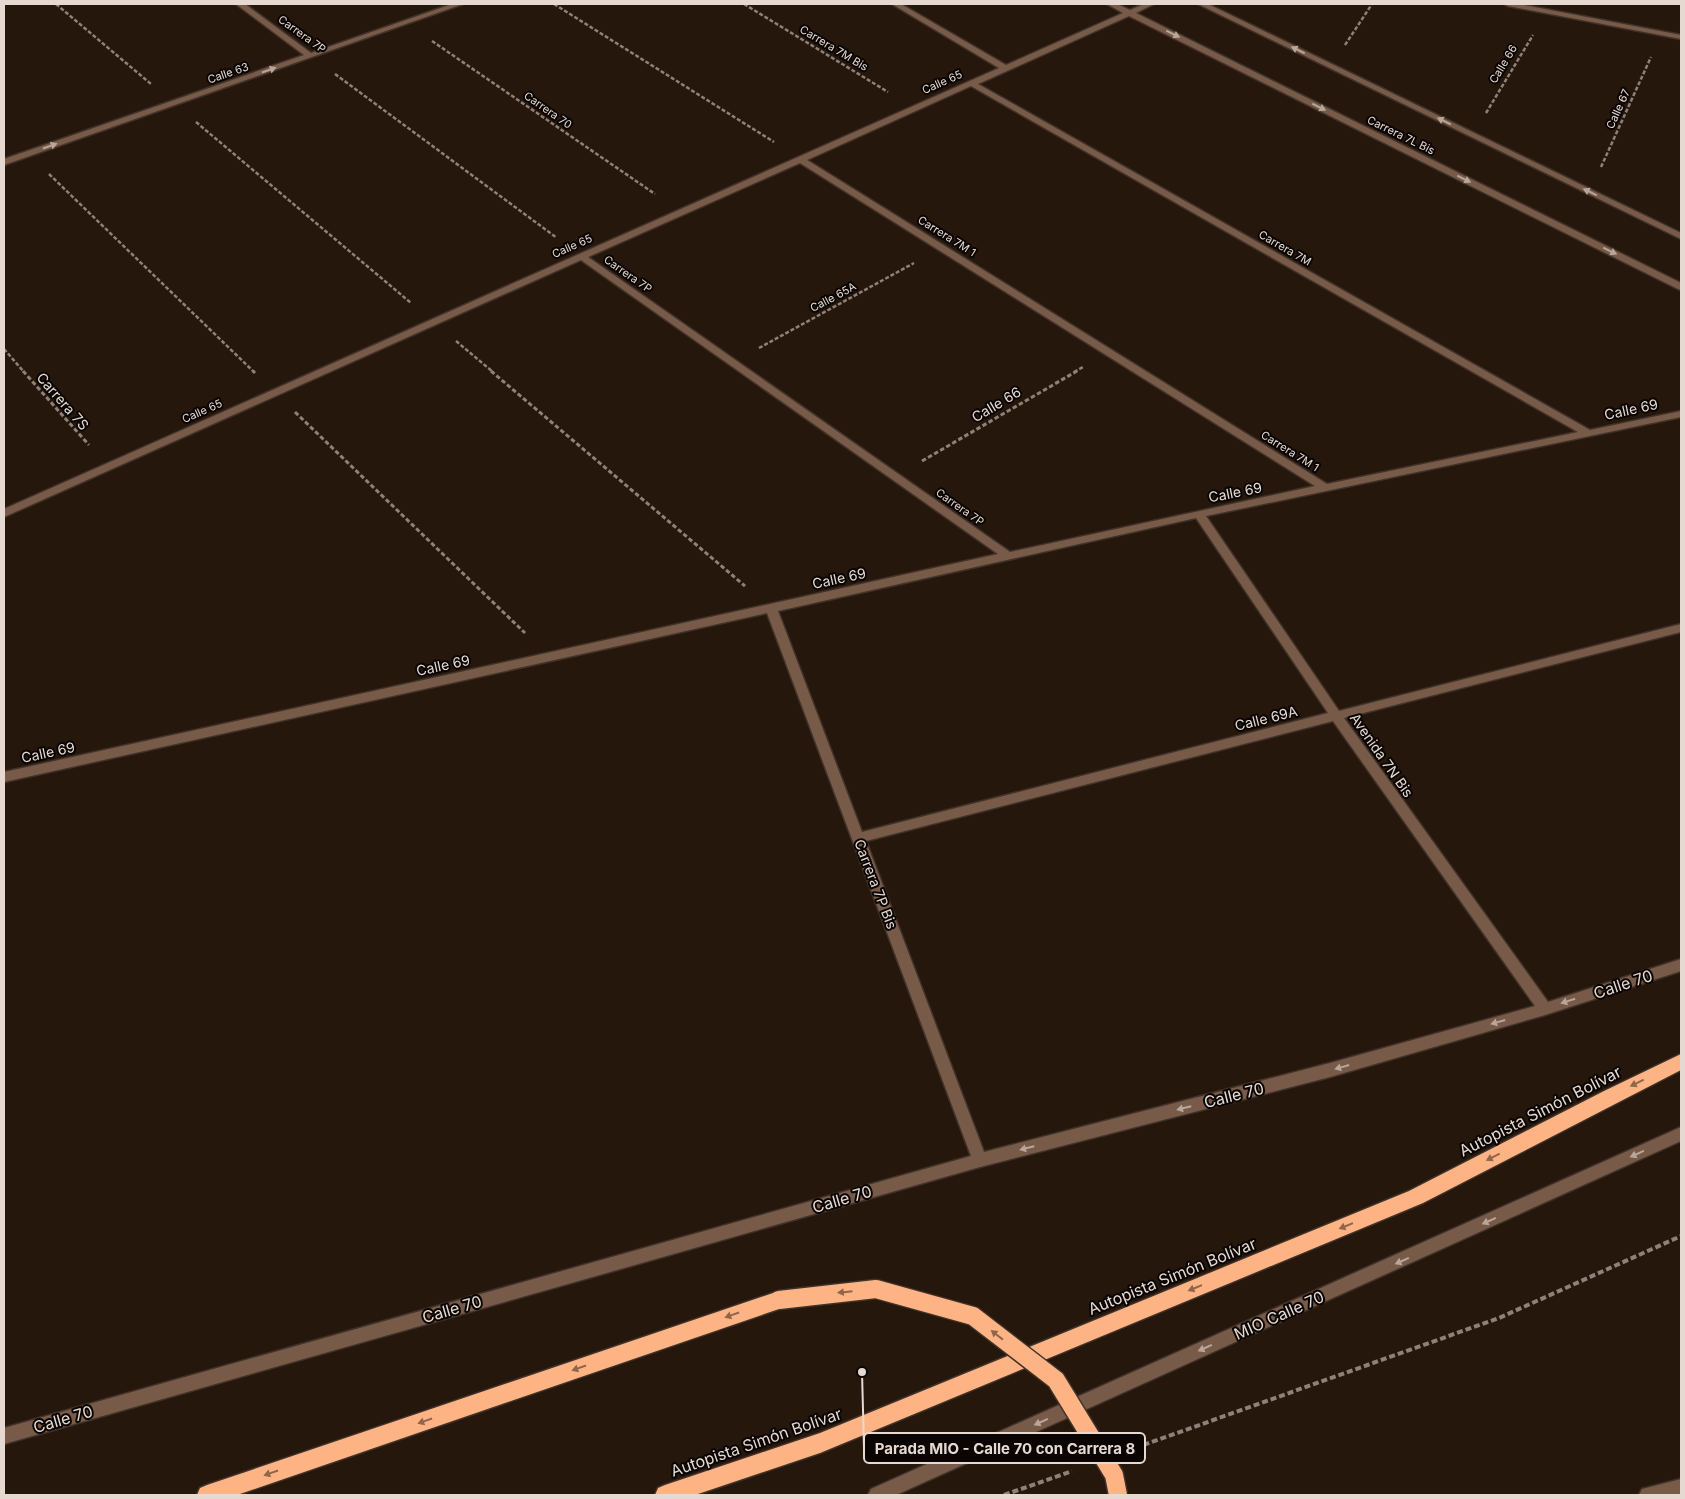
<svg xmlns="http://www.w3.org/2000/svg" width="1685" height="1499" font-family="Inter,sans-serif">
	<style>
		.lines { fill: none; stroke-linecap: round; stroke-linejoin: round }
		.minor-casing { stroke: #413229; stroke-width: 3 }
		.highway-casing { stroke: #413229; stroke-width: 3 }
		.path-far2 { stroke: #8f8179; stroke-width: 2.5; stroke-dasharray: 4 2; stroke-linecap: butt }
		.path-far1 { stroke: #8f8179; stroke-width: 3; stroke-dasharray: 4.5 2.5; stroke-linecap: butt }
		.path { stroke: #8f8179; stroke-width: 4; stroke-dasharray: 6 3; stroke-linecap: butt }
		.minor { fill: #785a48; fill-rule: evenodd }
		.highway { fill: #fdb384; fill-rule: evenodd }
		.highway-bridge-casing { stroke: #413229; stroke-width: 21; stroke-linecap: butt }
		.highway-bridge { stroke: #fdb384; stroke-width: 18 }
		.oneway { fill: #b9a69b }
		.oneway2 { fill: #90654a }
		.labels { text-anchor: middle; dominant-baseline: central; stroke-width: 4; stroke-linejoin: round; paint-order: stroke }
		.far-street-label { font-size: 11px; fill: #e5d9d2; stroke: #0a0502 }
		.street-label { font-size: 14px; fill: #e5d9d2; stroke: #0a0502 }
		.near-street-label { font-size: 16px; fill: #e5d9d2; stroke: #0a0502 }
		.leader { fill: none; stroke: #e5d9d2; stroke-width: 2 }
		.callout-dot { fill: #e5d9d2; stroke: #0a0502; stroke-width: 2 }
		.callout { fill: #0a0502; stroke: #e5d9d2; stroke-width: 2 }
		.callout-label { font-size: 15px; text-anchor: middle; font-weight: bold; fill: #e5d9d2 }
	</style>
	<rect width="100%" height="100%" fill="#26170d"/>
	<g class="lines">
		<g class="minor-casing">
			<g id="minor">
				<path d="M236,4H245L311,53L452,4H463L4,165V159L304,55Z"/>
				<path d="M892,4H901L1006,65L1123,13L1107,4H1117L1130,10L1144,4H1154L1136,13L1681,283V290L1678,289L1129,16L978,84L1590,430L1681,411V417L1206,516L1339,711L1681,624V632L1344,718L1548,1002L1681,959V971L1545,1015L1330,1077L980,1167L4,1444V1428L971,1156L767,613L4,782V772L998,554L581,260L4,517V509L999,68ZM971,86L1578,432L1327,484L807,160ZM800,163L1315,486L1010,552L588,257ZM1196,518L1328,713L862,832L778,611ZM1333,721L1535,1006L1330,1063L984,1152L866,841Z"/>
				<path d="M1198,4H1208L1681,233V239Z"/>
				<path d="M1504,4H1519L1681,35V39L1508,6Z"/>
				<path d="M1681,1127V1141L896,1495H868L871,1489Z"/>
				<path d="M1681,1479V1495H1639L1642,1489Z"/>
			</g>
		</g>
		<g class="highway-casing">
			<g id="highway">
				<path d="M1681,1054V1070L1423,1203L820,1453L695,1495H655L658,1488L665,1485L820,1433L1409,1191L1604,1091Z"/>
				<path d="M779,1291L786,1293L789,1300L786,1307L779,1309L237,1495H197L200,1488L207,1485Z"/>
			</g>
		</g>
		<g class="path-far2">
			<path d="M56,4L151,84"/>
			<path d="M554,4L774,142"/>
			<path d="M744,4L888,92"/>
			<path d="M432,41L655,194"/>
			<path d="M1345,45L1372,4"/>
			<path d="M335,74L557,238"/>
			<path d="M1486,113L1533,35"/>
			<path d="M196,122L411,303"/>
			<path d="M1601,167L1651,57"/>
			<path d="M49,174L254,372"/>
			<path d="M456,341L493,372"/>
			<path d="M759,348L914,263"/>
			<path d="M4,349L24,372"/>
			<path d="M1074,372L1083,367"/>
		</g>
		<g class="path-far1">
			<path d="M23,371L89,445"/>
			<path d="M253,371L255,373"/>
			<path d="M491,371L745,586"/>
			<path d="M295,412L525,633"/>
			<path d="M922,461L1077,371"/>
		</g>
		<g class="path">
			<path d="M1135,1448L1499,1318L1681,1236"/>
			<path d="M1004,1495L1072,1471"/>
		</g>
		<use href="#minor" class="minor"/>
		<use href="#highway" class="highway"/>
		<g class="highway-bridge-casing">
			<path id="highway-bridge" d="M779,1300L876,1289L973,1316L1056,1380L1114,1475L1118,1495"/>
		</g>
		<use href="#highway-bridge" class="highway-bridge"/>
	</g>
	<defs><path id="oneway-solid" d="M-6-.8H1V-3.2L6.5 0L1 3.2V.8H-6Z" transform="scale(1.25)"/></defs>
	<g class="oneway">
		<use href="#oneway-solid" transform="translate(1173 34) rotate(26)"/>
		<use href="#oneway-solid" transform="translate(1298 50) rotate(-154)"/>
		<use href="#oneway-solid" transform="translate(269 70) rotate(-19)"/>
		<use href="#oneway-solid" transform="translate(1319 107) rotate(26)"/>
		<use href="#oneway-solid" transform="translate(1444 121) rotate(-154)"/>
		<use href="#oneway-solid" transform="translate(50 146) rotate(-19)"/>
		<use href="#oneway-solid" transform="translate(1464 179) rotate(26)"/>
		<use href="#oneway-solid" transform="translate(1590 192) rotate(-154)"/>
		<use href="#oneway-solid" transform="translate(1610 251) rotate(26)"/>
		<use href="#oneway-solid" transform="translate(1568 1001) rotate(162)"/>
		<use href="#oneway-solid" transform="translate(1498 1022) rotate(164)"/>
		<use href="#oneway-solid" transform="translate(1342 1067) rotate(164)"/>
		<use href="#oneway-solid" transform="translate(1184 1108) rotate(166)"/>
		<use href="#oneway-solid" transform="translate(1027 1148) rotate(166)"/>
		<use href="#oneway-solid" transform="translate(1637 1154) rotate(156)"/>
		<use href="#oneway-solid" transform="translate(1489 1221) rotate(156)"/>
		<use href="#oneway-solid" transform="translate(1402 1261) rotate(156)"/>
		<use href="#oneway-solid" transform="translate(1205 1348) rotate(156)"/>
		<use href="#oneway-solid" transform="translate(1041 1422) rotate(156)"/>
	</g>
	<g class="oneway2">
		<use href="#oneway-solid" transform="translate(1637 1083) rotate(154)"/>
		<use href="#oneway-solid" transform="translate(1493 1157) rotate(153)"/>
		<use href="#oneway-solid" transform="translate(1346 1226) rotate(158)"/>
		<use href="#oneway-solid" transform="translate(1195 1288) rotate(158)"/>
		<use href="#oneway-solid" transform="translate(845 1292) rotate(174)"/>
		<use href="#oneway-solid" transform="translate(732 1315) rotate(161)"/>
		<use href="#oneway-solid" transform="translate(997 1335) rotate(-142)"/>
		<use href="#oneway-solid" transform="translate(579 1368) rotate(161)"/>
		<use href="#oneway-solid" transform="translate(425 1421) rotate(161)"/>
		<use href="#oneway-solid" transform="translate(271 1473) rotate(161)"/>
	</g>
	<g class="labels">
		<g class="far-street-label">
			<text transform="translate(302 34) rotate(36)">Carrera 7P</text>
			<text transform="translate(834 48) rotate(31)">Carrera 7M Bis</text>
			<text transform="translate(1503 64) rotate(-59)">Calle 66</text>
			<text transform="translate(228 73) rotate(-19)">Calle 63</text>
			<text transform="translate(942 82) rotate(-24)">Calle 65</text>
			<text transform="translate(1618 109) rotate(-66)">Calle 67</text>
			<text transform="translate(548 110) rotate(35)">Carrera 70</text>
			<text transform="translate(1401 135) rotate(26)">Carrera 7L Bis</text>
			<text transform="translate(947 236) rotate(32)">Carrera 7M 1</text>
			<text transform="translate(572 246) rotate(-24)">Calle 65</text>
			<text transform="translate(1285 248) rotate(30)">Carrera 7M</text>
			<text transform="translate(628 274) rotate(35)">Carrera 7P</text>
			<text transform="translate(833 297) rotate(-28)">Calle 65A</text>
			<text transform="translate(202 411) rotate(-24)">Calle 65</text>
			<text transform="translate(1290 451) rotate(32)">Carrera 7M 1</text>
			<text transform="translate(960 507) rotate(35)">Carrera 7P</text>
		</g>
		<g class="street-label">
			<text transform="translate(63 401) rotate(49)">Carrera 7S</text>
			<text transform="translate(996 404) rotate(-31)">Calle 66</text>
			<text transform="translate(1631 409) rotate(-12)">Calle 69</text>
			<text transform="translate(1235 492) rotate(-11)">Calle 69</text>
			<text transform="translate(839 578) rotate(-12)">Calle 69</text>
			<text transform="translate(443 665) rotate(-12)">Calle 69</text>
			<text transform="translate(1266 718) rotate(-14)">Calle 69A</text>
			<text transform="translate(48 752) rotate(-12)">Calle 69</text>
			<text transform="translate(1382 755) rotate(55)">Avenida 7N Bis</text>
			<text transform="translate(876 884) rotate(69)">Carrera 7P Bis</text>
		</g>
		<g class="near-street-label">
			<text transform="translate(1623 984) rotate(-18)">Calle 70</text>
			<text transform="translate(1234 1095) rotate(-14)">Calle 70</text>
			<text transform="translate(1540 1111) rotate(-27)">Autopista Simón Bolívar</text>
			<text transform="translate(842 1199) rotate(-16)">Calle 70</text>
			<text transform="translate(1172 1276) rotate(-22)">Autopista Simón Bolívar</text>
			<text transform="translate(452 1309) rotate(-16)">Calle 70</text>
			<text transform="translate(1279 1315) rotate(-24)">MIO Calle 70</text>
			<text transform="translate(63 1419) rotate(-16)">Calle 70</text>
			<text transform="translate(756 1442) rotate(-19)">Autopista Simón Bolívar</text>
		</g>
	</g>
	<path class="leader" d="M862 1372L864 1448"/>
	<circle class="callout-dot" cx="862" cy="1372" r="5"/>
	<rect class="callout" x="864" y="1433" width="281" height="30" rx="5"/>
	<g class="callout-label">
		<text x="1005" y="1454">Parada MIO - Calle 70 con Carrera 8</text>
	</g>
	<rect width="1685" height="1499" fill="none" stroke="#e5d9d2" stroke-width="10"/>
</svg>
